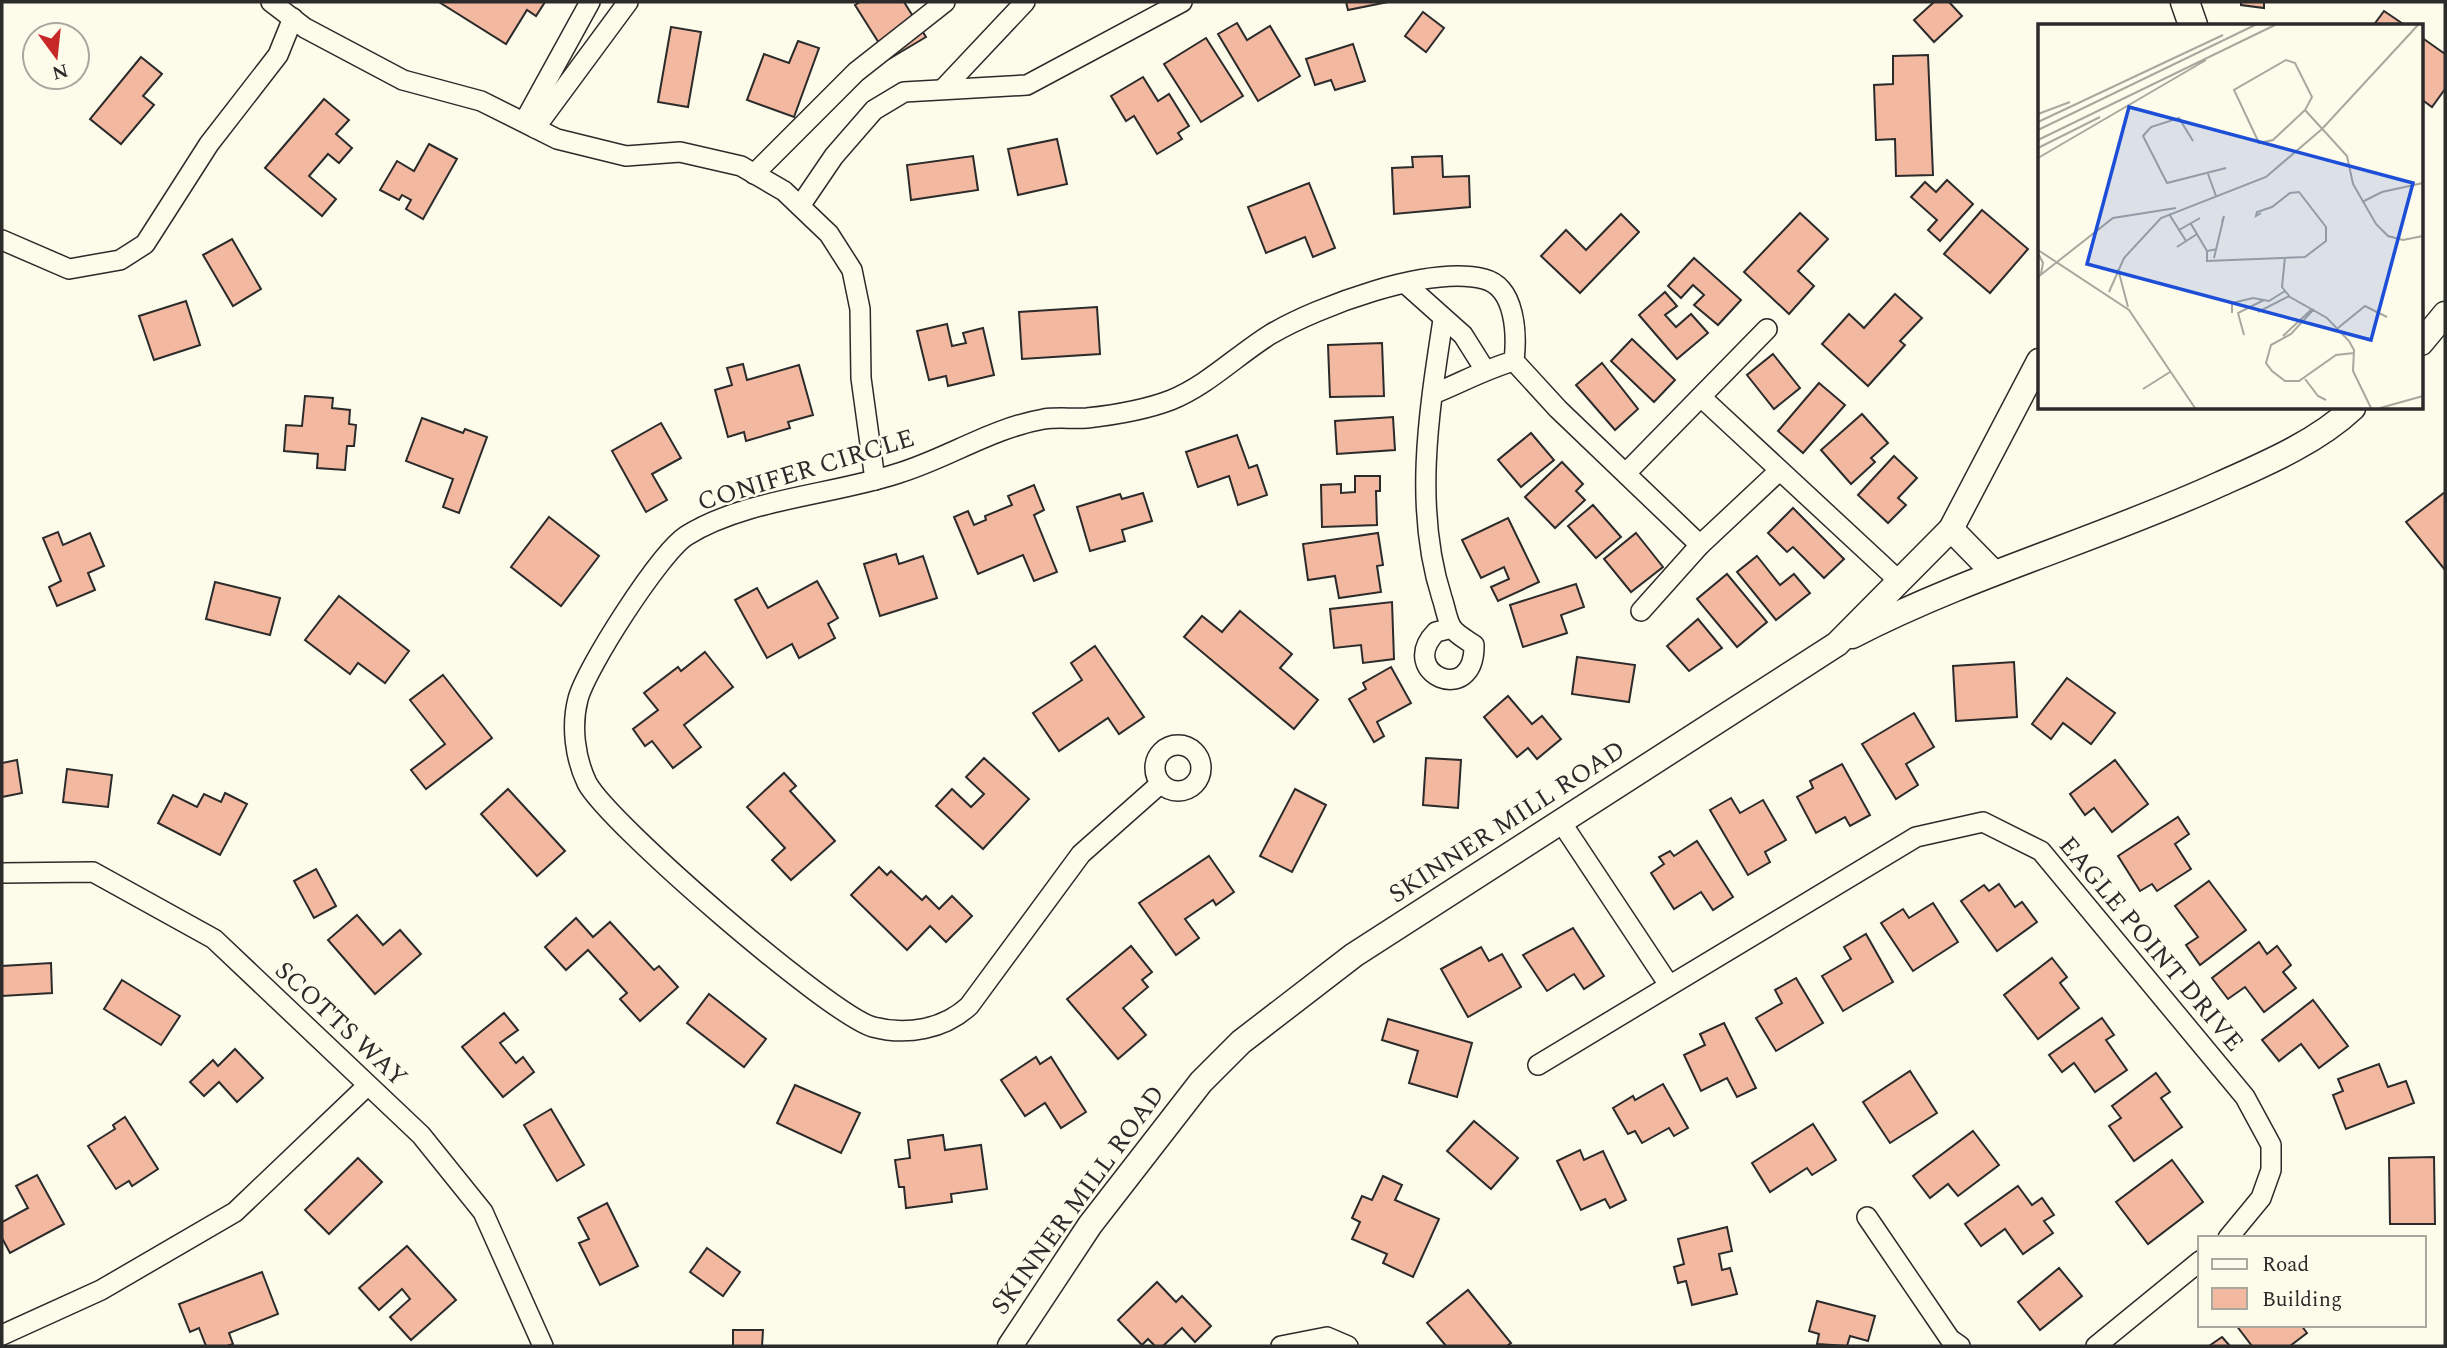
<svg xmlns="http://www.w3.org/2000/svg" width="2447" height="1348" font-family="Spectral,serif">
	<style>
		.building { fill: #f2b8a0; stroke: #2b2b2b; stroke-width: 2 }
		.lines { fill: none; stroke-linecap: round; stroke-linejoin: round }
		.minor-casing { stroke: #2b2b2b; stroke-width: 22 }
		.tertiary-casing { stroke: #2b2b2b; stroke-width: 27 }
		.secondary-casing { stroke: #2b2b2b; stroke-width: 31 }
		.minor { stroke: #fdfbea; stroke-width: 19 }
		.tertiary { stroke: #fdfbea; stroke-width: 24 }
		.secondary { stroke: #fdfbea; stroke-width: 28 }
		.labels { text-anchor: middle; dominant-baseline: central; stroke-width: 5; stroke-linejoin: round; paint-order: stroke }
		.street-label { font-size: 26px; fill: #2b2b2b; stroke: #fdfbea }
		.inset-road { fill: none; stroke: #a9a89e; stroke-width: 2 }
		.view { fill: #1d4ed8; fill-opacity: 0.15; stroke: #1d4ed8; stroke-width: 3.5 }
		.inset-edge { fill: none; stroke: #2b2b2b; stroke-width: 3.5 }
	</style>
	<rect width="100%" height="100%" fill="#fdfbea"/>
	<g class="building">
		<path d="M439,2H545L536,16L527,10L506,44Z"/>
		<path d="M860,2H904L926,37L889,59L855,5Z"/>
		<path d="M1346,2H1388L1348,10Z"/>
		<path d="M1934,2H1949L1962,16L1934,42L1914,20Z"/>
		<path d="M2241,2H2264V8L2241,5Z"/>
		<path d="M2384,11L2406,26H2373Z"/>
		<path d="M1423,12L1444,28L1426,52L1405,36Z"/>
		<path d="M1237,23L1247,40L1270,26L1300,76L1258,101L1218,34Z"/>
		<path d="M671,27L701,32L688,107L658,102Z"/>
		<path d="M2421,37L2445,54V89L2432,107L2421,99Z"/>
		<path d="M1206,38L1243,96L1201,122L1164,64Z"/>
		<path d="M798,41L819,48L794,117L747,100L764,54L789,63Z"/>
		<path d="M1353,44L1365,81L1335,90L1331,80L1315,85L1306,59Z"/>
		<path d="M1928,55L1933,175L1896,176L1895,139L1876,140L1874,85L1893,84V56Z"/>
		<path d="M141,57L162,74L143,96L154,105L121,144L90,119Z"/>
		<path d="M1143,77L1158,101L1169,94L1189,126L1178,133L1182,139L1157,154L1134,116L1126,121L1111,96Z"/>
		<path d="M324,99L349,120L336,134L352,148L339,163L328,154L309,176L336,199L322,216L265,168Z"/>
		<path d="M1057,139L1067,184L1018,195L1008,149Z"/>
		<path d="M429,144L457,159L423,219L406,209L411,200L402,195L399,200L380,190L397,161L414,171Z"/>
		<path d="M973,156L978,190L911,200L907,165Z"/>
		<path d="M1442,156L1443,177L1469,176L1470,207L1394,214L1392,168L1413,167L1412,157Z"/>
		<path d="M1947,180L1973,204L1940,241L1928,230L1937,220L1911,197L1925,182L1936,192Z"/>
		<path d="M1309,183L1335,248L1313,257L1305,237L1266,253L1248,207Z"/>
		<path d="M1982,210L2028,249L1990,293L1944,254Z"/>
		<path d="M1800,213L1828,239L1798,271L1814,286L1789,314L1744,272Z"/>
		<path d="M1621,214L1639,232L1580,293L1541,256L1566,230L1586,250Z"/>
		<path d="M232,239L261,289L233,306L203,255Z"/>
		<path d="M1694,258L1741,300L1718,325L1694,305L1704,295L1693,285L1681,298L1668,286Z"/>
		<path d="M1665,292L1677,306L1665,315L1676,327L1691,314L1708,333L1677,359L1639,315Z"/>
		<path d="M1895,294L1922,318L1900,341L1905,345L1868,386L1822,344L1849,314L1864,328Z"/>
		<path d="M186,301L200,345L154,360L139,316Z"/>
		<path d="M1097,307L1100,354L1022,359L1019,312Z"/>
		<path d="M947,324L952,346L966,343L963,333L983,328L994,375L948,386L946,376L929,380L917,331Z"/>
		<path d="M1632,339L1675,380L1654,402L1611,361Z"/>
		<path d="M1382,343L1384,396L1330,397L1328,345Z"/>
		<path d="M1773,354L1800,388L1774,409L1747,375Z"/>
		<path d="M1602,363L1638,409L1615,430L1576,385Z"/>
		<path d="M743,364L747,380L799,365L813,415L788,422L790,428L746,441L744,432L728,437L715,390L732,385L727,368Z"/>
		<path d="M1819,383L1845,405L1803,453L1778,431Z"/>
		<path d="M305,396L333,398L332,408L350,410L349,424L356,425L354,446H347L345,470L317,468L318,454L284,451L286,425L302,426Z"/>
		<path d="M1862,414L1888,443L1871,458L1875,462L1851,484L1821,450Z"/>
		<path d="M1393,417L1395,450L1337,454L1335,421Z"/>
		<path d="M422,418L463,433L465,429L487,437L459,513L443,507L453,479L406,461Z"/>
		<path d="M661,423L681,458L652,474L667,500L646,512L612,451Z"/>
		<path d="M1531,433L1554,460L1521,487L1498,460Z"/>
		<path d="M1237,435L1249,468L1257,465L1267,495L1238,505L1229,476L1198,487L1186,452Z"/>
		<path d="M1894,456L1917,478L1898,498L1906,505L1888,523L1858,495Z"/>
		<path d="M1562,462L1583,484L1576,491L1585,500L1555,528L1525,497Z"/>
		<path d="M1355,476H1380V491H1376L1377,525L1322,527L1321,485L1341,484V493L1355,492Z"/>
		<path d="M1034,485L1044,510L1034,515L1057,572L1034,581L1023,555L978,574L954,517L968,511L974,525L986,520L985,516L1012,505L1008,496Z"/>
		<path d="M2445,492V570L2406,522Z"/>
		<path d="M1143,493L1152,521L1122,530L1125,541L1090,551L1077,507L1120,494L1122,499Z"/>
		<path d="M1593,505L1621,537L1596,558L1568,526Z"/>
		<path d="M1793,508L1844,559L1824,578L1793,547L1787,552L1768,533Z"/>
		<path d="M549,517L599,556L561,606L511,567Z"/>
		<path d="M1508,518L1539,582L1498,601L1491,587L1509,579L1504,567L1481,578L1462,540Z"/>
		<path d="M58,532L63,545L90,533L104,566L88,573L95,590L57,606L49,587L61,581L43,538Z"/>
		<path d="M1378,533L1383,565L1377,566L1381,592L1339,598L1335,576L1308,580L1303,544Z"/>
		<path d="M1636,533L1663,567L1631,592L1604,559Z"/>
		<path d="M896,554L899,564L923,556L937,598L880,616L864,564Z"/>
		<path d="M1757,556L1780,585L1794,574L1810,593L1776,620L1737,572Z"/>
		<path d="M1727,574L1767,622L1737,647L1697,599Z"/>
		<path d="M817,581L838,618L828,624L835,638L799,658L792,644L767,658L735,600L757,588L768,608Z"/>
		<path d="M215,582L280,598L270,635L206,619Z"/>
		<path d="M1576,584L1584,607L1561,615L1567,633L1523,647L1510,605Z"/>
		<path d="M339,596L409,651L385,683L358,663L350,674L305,640Z"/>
		<path d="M1392,602L1394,659L1363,663L1361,645L1334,648L1330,609Z"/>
		<path d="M1240,611L1292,654L1280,668L1318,700L1294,729L1184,637L1202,616L1222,632Z"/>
		<path d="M1698,619L1722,648L1689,671L1667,646Z"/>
		<path d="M1095,646L1144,717L1119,734L1108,718L1059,751L1033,713L1082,680L1071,663Z"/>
		<path d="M705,652L733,687L684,725L701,747L673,768L652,741L645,746L633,729L658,710L644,693L678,667L681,671Z"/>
		<path d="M1577,657L1635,665L1629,702L1572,694Z"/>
		<path d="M2014,662L2017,717L1956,721L1953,666Z"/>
		<path d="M1391,667L1411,703L1377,722L1384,736L1374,742L1349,699L1366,689L1363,683Z"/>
		<path d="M443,675L492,738L426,789L411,770L445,744L410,700Z"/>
		<path d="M2067,678L2115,713L2091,744L2063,723L2051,739L2032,724Z"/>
		<path d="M1508,696L1532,724L1542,716L1561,739L1537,759L1528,748L1517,757L1484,717Z"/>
		<path d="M1914,713L1934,747L1906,764L1918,785L1896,799L1862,744Z"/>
		<path d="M984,758L1029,799L983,849L936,806L952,789L971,807L984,794L966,777Z"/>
		<path d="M1426,758L1461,760L1458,808L1423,805Z"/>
		<path d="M17,760L22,793L2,797V763Z"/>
		<path d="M2115,760L2148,804L2112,832L2094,808L2085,815L2070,794Z"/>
		<path d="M1842,764L1870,815L1850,826L1845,817L1816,833L1797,797L1813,788L1810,781Z"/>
		<path d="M67,769L112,775L108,807L63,802Z"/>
		<path d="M784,773L796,786L790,791L835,841L791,880L772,860L785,848L747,807Z"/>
		<path d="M508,789L565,851L537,876L481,814Z"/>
		<path d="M1295,789L1326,805L1292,872L1260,856Z"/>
		<path d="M225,793L247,804L220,855L158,823L173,795L197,807L204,794L221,802Z"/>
		<path d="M1731,798L1740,813L1763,800L1786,840L1765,852L1770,862L1748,875L1710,810Z"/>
		<path d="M2178,817L2189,834L2175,844L2191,869L2157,891L2152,884L2140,891L2118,856Z"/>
		<path d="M1697,841L1733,897L1713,910L1701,892L1674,909L1651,873L1664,864L1659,857L1670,851L1674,856Z"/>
		<path d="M1209,856L1234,892L1216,905L1213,900L1185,919L1199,938L1176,955L1139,903Z"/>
		<path d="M879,867L887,875L891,871L922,900L926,896L939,909L952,896L972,916L946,942L930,926L907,950L851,895Z"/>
		<path d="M316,869L336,906L314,918L294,881Z"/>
		<path d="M2209,881L2246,930L2200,965L2186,945L2198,937L2175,906Z"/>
		<path d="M1999,884L2015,907L2022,902L2037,922L1997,951L1961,901L1984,885L1989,891Z"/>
		<path d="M1933,903L1958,942L1913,971L1881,923L1903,909L1909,918Z"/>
		<path d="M357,915L383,945L400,930L421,954L375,994L328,940Z"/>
		<path d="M576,918L593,937L610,922L654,970L659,966L678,987L640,1021L620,999L627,993L588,950L566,970L545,947Z"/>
		<path d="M1573,928L1604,976L1584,989L1574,974L1547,991L1523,955Z"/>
		<path d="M1866,934L1893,982L1843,1011L1822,976L1851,959L1844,947Z"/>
		<path d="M2259,942L2267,954L2277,946L2291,965L2283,972L2296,988L2264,1012L2245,987L2228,999L2212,978Z"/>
		<path d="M1131,946L1152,972L1142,980L1148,987L1123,1008L1146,1035L1118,1059L1067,999Z"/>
		<path d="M1481,947L1489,961L1502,954L1521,987L1468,1017L1441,969Z"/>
		<path d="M2052,958L2067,977L2060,983L2079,1008L2038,1039L2004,995Z"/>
		<path d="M51,963L52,993L2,996V966Z"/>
		<path d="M1796,978L1823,1023L1776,1051L1756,1018L1782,1003L1775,990Z"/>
		<path d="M122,980L180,1016L161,1045L104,1009Z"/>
		<path d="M709,994L766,1039L744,1067L687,1023Z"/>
		<path d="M2313,1000L2348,1046L2319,1068L2301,1044L2279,1061L2262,1040Z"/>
		<path d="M504,1013L518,1030L500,1043L516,1063L523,1057L534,1072L503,1097L462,1047Z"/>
		<path d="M2102,1018L2114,1035L2106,1040L2127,1070L2095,1092L2074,1063L2062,1072L2049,1055Z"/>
		<path d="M1388,1019L1472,1043L1457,1097L1409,1083L1418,1051L1382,1040Z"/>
		<path d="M1724,1023L1756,1088L1737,1097L1727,1078L1701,1091L1684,1055L1705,1045L1700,1034Z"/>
		<path d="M235,1049L263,1078L237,1102L219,1082L204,1096L190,1082L213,1060L218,1066Z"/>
		<path d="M1036,1057L1040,1064L1051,1057L1086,1112L1061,1128L1045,1103L1025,1116L1001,1080Z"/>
		<path d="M2379,1064L2388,1087L2406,1081L2414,1103L2346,1129L2333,1095L2343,1091L2338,1079Z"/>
		<path d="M1910,1071L1937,1113L1890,1143L1863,1102Z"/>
		<path d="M2156,1073L2170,1092L2161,1098L2182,1127L2134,1161L2109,1126L2121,1118L2112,1106Z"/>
		<path d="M1663,1084L1688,1128L1674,1136L1669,1128L1642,1143L1635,1131L1628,1134L1613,1108L1633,1096L1635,1100Z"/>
		<path d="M795,1085L860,1113L841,1153L777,1123Z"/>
		<path d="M551,1109L584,1165L557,1181L524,1125Z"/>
		<path d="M125,1117L158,1169L132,1186L129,1181L116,1189L88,1146L115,1129L113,1125Z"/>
		<path d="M1474,1121L1518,1158L1491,1189L1447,1151Z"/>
		<path d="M1813,1124L1836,1160L1812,1175L1807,1168L1770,1192L1752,1163Z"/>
		<path d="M1973,1131L1999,1165L1958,1196L1948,1184L1930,1198L1913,1176Z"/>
		<path d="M943,1135L945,1150L981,1145L987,1189L951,1194L952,1202L906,1208L904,1187H899L895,1160L910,1158L908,1140Z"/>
		<path d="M1580,1150L1584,1160L1603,1151L1626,1200L1610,1208L1605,1199L1581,1210L1557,1161Z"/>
		<path d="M2434,1157L2435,1224H2390L2389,1158Z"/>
		<path d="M358,1158L382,1182L329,1234L305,1210Z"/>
		<path d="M2172,1160L2203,1202L2148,1244L2116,1202Z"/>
		<path d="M37,1175L64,1224L10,1253L2,1238V1222L28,1208L16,1186Z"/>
		<path d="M1383,1176L1402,1185L1395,1200L1439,1219L1413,1277L1383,1263L1387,1254L1352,1239L1360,1222L1352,1218L1362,1196L1372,1200Z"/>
		<path d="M2018,1186L2032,1205L2042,1198L2054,1215L2044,1221L2053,1233L2023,1254L2005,1229L1981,1246L1965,1224Z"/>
		<path d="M607,1203L638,1266L600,1285L579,1243L589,1239L578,1218Z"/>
		<path d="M1727,1227L1732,1251L1719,1254L1722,1270L1730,1268L1737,1294L1692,1305L1686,1281L1678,1283L1674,1267L1684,1264L1678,1239Z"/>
		<path d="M407,1246L456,1300L411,1340L390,1317L410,1299L402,1289L379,1310L359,1288Z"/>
		<path d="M707,1248L740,1272L723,1296L690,1272Z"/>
		<path d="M2059,1268L2082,1296L2040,1330L2018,1302Z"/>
		<path d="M262,1272L278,1314L229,1333L233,1344L227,1346H206L199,1328L190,1332L179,1304Z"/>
		<path d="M1157,1282L1176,1302L1182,1296L1211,1326L1195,1342L1182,1328L1163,1346H1155L1148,1339L1142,1345L1118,1320Z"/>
		<path d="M1468,1290L1511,1343L1507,1346H1446L1427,1323Z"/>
		<path d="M1817,1301L1875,1316L1868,1341L1850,1336L1847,1346L1817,1344L1819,1334L1809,1331Z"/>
		<path d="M2236,1325H2301L2307,1333L2290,1346H2252Z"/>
		<path d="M733,1330H763L762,1346H733Z"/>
		<path d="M2222,1337L2230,1346H2209Z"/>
	</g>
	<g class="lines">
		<g class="minor-casing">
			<g id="minor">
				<path d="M271,2L305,28L403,80L481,101L557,139L626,156L680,152L741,166L784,191L829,234L852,270L860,309L861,378L875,480"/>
				<path d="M944,88L1025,2"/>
				<path d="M524,122L590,2"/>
				<path d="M535,128L628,2"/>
				<path d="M754,174L856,72L945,2"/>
				<path d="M800,206L834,156L874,110L904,92L1027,85L1182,2"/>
				<path d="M2,240L69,269L120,260L145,244L209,144L278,55L293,18"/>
				<path d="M1407,285L1463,335L1485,370"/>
				<path d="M1443,320C1429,411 1413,508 1442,598C1445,606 1447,621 1452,628C1457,635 1467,640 1474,645C1475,708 1396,673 1436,632L1452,628"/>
				<path d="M1514,361L1558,409L1700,545"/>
				<path d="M1701,397L1897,579"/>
				<path d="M1627,472L1767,329"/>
				<path d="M1641,611L1700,545L1779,471"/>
				<circle cx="1178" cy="768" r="23"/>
				<path d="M1160,784L1081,854L969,1006C944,1029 907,1036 873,1027C830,1015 609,824 587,783C575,758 571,726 578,699C586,668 660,553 686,536C744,499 833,495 899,473C948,458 992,428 1044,419C1058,417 1073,419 1087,418C1114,415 1145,410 1171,400C1208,385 1237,355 1271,334C1319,306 1429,265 1484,279C1516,287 1517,335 1514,361C1485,369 1461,383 1433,394"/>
				<path d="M1561,822L1669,985"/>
				<path d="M2,873L93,872L214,939L421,1135L483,1212L543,1346"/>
				<path d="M1538,1065L1916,837L1983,822L2041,851L2245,1097L2271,1145V1170L2261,1198L2228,1238"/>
				<path d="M1867,1217L1950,1339L1960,1346"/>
				<path d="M2,1335L101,1290L235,1212L367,1086"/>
				<path d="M1281,1346L1327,1337L1348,1346"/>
				<path d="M2096,1346L2200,1261"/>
			</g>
		</g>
		<g class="tertiary-casing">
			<g id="tertiary">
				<path d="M2421,343L2445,314"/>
				<path d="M1951,529L1994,573"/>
				<path d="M1852,636C1970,575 2100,539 2220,484C2265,464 2317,442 2353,408"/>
				<path d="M1010,1346L1090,1225L1201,1082L1241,1042L1354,955L1837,644L1951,529L2039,361"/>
			</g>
		</g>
		<g class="secondary-casing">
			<path id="secondary" d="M2185,2L2193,25"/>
		</g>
		<use href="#minor" class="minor"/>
		<use href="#tertiary" class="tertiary"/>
		<use href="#secondary" class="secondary"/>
	</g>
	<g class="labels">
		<g class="street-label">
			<text transform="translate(806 470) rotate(-17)">CONIFER CIRCLE</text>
			<text transform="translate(1507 822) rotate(-33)">SKINNER MILL ROAD</text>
			<text transform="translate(2151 944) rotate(50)">EAGLE POINT DRIVE</text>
			<text transform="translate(341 1024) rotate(43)">SCOTTS WAY</text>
			<text transform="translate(1078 1200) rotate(-54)">SKINNER MILL ROAD</text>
		</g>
	</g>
	<g transform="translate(2038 24)">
		<rect width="385" height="385" fill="#fdfbea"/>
		<path class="inset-road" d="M267,86L235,116L221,119L196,66L248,36L257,39L274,73L267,86L309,132L315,160L338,200L350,212L365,216L385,212M0,90L32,78M0,98L185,11M0,106L217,1M0,116L237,1M155,117L141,94L113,103L105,112L129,159L188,144M0,124L62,93M0,134L168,36M170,150L178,172M324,178L344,168L385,159M131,190L148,217M153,200L169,227M141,206L162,194M139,223L159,210M179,225L169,227V237L267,233L288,217V203L261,168L252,169L234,183L219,188L218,192L223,189M0,226L91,286L157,384M0,229L5,239L3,250M247,233L244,263L252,273L289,294L311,317L316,326L315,347L333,384M176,234L186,192L184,198M80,245L90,283M0,253L75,194L138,184M71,268L86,234L123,194L228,153L284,105L380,1M276,285L253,310L233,321L228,339L234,347L247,357H261L298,331L316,329M220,288L251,272M194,289V279L215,274L231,277L247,267M300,304L327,282L349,293M206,311L200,289L226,276M245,312L274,285M267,355L280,372L288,376M105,365L132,348M342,384L385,372"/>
		<path class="view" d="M91,83L375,159L333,316L49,240Z"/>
		<rect width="385" height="385" class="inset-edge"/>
	</g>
	<rect width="2447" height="1348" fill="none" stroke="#2b2b2b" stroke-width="7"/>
	<rect x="2198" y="1236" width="228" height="91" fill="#fdfbea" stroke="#a9a89e" stroke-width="2"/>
	<rect x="2212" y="1259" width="35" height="10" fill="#fdfbea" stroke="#a9a89e" stroke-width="2"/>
	<text x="2262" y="1271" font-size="21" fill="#2b2b2b">Road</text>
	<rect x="2212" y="1288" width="35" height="21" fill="#f2b8a0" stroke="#a9a89e" stroke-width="2"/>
	<text x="2262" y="1306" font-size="21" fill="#2b2b2b">Building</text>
	<g transform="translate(56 56) rotate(165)"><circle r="33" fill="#fdfbea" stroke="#a9a89e" stroke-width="2"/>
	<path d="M0-5L12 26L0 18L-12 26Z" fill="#c62828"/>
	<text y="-10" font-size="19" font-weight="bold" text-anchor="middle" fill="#2b2b2b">N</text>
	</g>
</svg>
